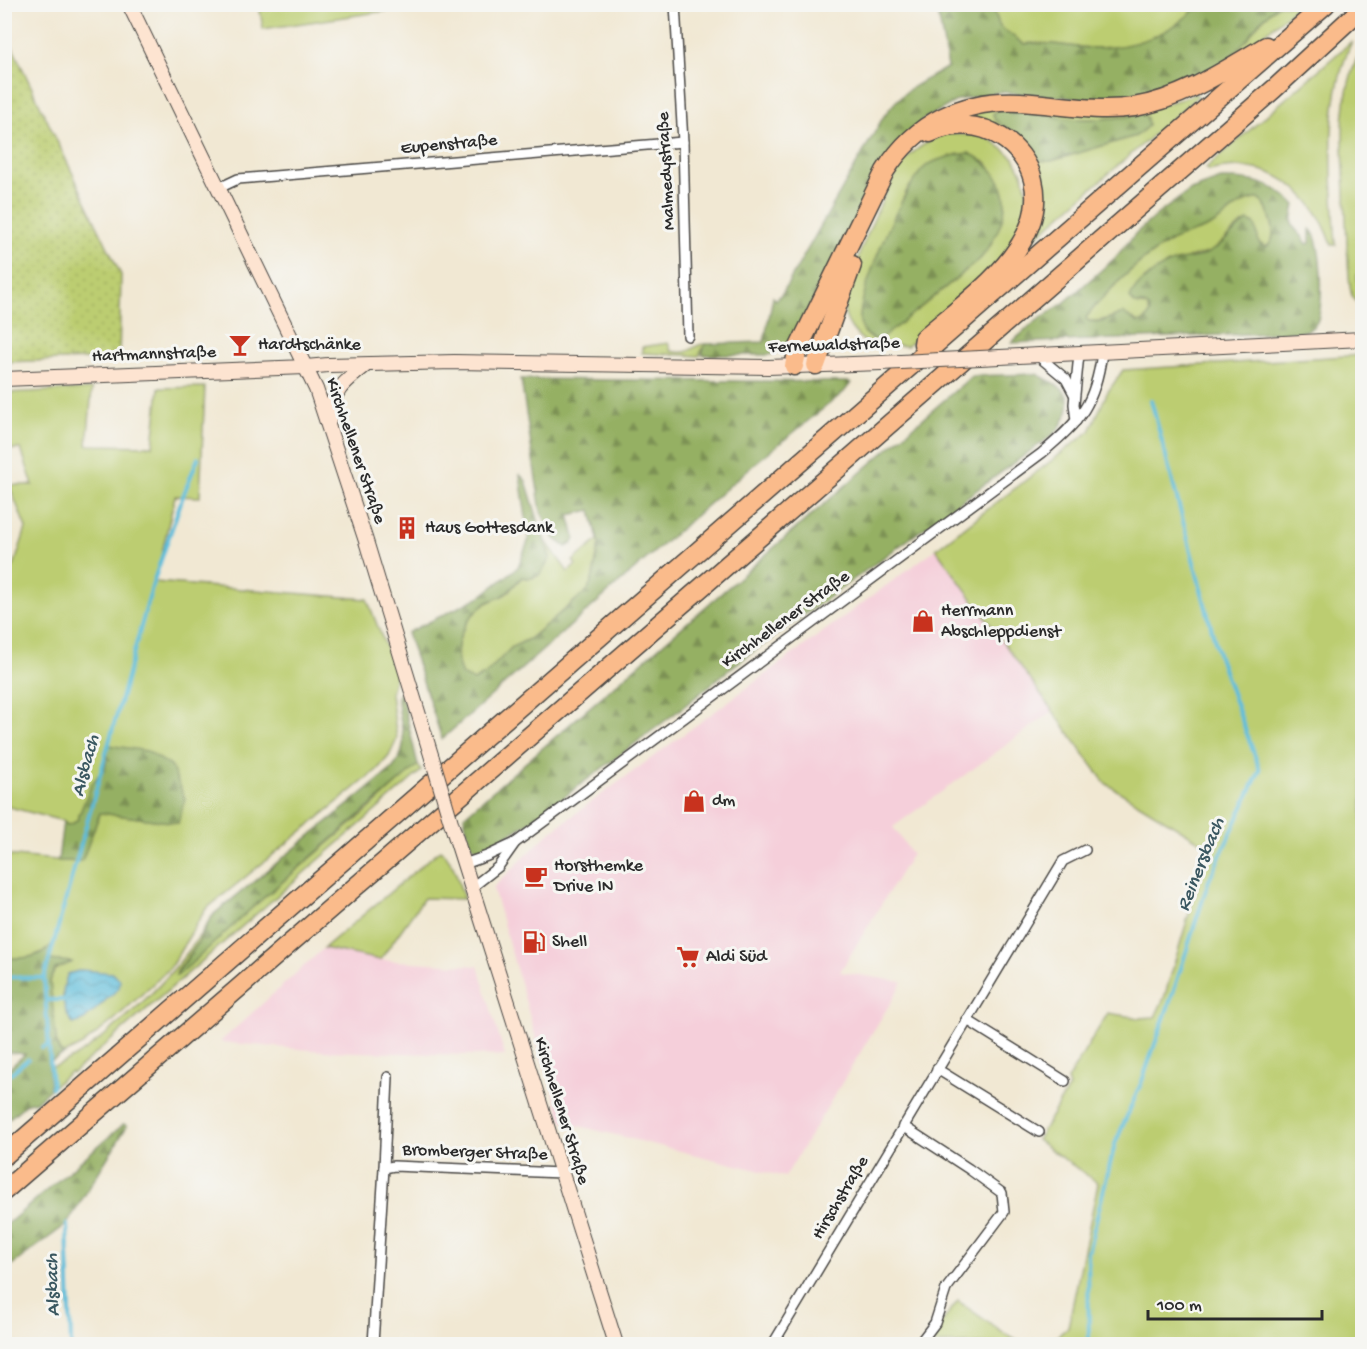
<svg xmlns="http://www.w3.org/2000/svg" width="1367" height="1349" font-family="'Gochi Hand',sans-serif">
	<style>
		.built { fill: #f5cfda }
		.green { fill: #bccd71; stroke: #747c4e; stroke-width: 1.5; fill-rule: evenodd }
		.forest { fill: url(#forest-firs); stroke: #606e47; stroke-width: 1.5; fill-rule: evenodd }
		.garden { fill: url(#garden-dots); stroke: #747c4e; stroke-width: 1.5 }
		.water { fill: url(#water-waves); stroke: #447483; stroke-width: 1.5 }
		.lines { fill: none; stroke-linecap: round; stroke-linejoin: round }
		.stream { stroke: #5dbddb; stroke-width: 4 }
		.minor-casing { stroke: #494744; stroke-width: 12 }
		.secondary-casing { stroke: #494744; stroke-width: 16 }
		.motorway-casing { stroke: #494744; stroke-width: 21 }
		.minor { stroke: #fff; stroke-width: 9 }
		.secondary { stroke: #fde4d1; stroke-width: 14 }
		.motorway { stroke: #fabb8b; stroke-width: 18 }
		.secondary-bridge-casing { stroke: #494744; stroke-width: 16; stroke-linecap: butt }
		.secondary-bridge { stroke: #fde4d1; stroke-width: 14 }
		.labels { text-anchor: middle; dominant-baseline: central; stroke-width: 6; stroke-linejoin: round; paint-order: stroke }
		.street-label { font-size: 18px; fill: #2b2b2b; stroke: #f6f6f2 }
		.poi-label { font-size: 18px; fill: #2b2b2b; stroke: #f6f6f2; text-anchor: start }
		.water-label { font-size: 20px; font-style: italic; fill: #3a5760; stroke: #f6f6f2 }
	</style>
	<defs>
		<pattern id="forest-firs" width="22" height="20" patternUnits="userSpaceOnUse" patternTransform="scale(1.5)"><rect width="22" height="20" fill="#95b063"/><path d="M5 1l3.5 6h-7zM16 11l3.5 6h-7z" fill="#7a8f52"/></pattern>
		<pattern id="garden-dots" width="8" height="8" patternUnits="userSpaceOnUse" patternTransform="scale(1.5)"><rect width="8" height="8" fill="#bccd71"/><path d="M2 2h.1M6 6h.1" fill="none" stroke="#a2b062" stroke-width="1.8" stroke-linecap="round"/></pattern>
		<pattern id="water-waves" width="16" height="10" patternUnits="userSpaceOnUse" patternTransform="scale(1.5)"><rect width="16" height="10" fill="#5dbddb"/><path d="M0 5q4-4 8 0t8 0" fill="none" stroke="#4d9ab2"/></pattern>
	</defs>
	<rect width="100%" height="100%" fill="#f6f6f2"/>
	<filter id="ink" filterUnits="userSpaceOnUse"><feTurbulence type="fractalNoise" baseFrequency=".0167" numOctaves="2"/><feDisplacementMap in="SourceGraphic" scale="12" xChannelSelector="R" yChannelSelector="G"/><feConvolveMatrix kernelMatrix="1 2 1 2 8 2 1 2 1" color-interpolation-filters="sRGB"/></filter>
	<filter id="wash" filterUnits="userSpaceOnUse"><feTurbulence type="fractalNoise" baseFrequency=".008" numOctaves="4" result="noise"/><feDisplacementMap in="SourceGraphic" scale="24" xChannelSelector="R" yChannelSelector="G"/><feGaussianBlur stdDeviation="1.35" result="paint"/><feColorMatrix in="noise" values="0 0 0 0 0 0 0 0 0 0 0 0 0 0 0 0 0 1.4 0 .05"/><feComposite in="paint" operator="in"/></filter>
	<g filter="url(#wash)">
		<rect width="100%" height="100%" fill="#f1e8d3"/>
		<g class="built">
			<path d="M936,549L1053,711L893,827L912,854L840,972L903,982L785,1177L563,1122L541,1056L493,888L548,834Z"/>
			<path d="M324,948L380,960L478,966L505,1056L322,1051L220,1042Z"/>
		</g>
		<g class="green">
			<path d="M259,4H426V5L263,29Z"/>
			<path d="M992,5H1199C1171,35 1132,49 1090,48C1067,47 1047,41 1024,44L1000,27Z"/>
			<path d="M1278,5H1299L1252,44L1225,63C1243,44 1258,21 1278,5Z"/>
			<path d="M1352,41C1323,106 1332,175 1336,245H1332C1313,189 1269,156 1209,171L1206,168Z"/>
			<path d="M1362,54V274L1357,275C1357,287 1362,297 1362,310L1352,296L1350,287C1347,256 1346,225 1345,194C1343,145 1338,104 1357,58H1361Z"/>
			<path d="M1194,94H1196L1198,96L1030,242C1031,230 1041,216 1040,198C1038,151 997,119 952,122L950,118C967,111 986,105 1004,105C1036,105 1068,112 1100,113C1133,114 1164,106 1194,94ZM1000,108C1055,118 1087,124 1143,114L1147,118L1148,126L1136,136L1051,161C1028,163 1034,147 1020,136C1012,130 1003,126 995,120L993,114L996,109Z"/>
			<path d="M944,134L980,135L993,141L1014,158L1023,175L1027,192L1025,223L988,276L907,346L881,344L879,348C862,344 845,326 844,308C844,283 887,184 903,163C914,149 928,141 944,134ZM958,154L986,162L1000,183L1004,193L1005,205L990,247L980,259L918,310L872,339L864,332L860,321L861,310L878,254L907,190L925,167Z"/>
			<path d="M1255,199H1259C1269,209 1281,237 1266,247L1258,243L1255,224L1248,221L1239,226L1211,252L1188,258L1139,305L1147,306L1150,313L1146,321L1138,323C1114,305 1115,323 1089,321L1086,319L1087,316C1110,287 1141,258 1173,240C1186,233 1200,232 1212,225C1227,217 1237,202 1255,199Z"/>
			<path d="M668,343L671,351C693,356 691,344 705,344L699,356L642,353V347Z"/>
			<path d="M1362,355V1344H1048L1068,1327L1098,1183L1037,1140L1069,1087L1067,1080L1108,1013L1139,1018L1155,1017L1164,998L1209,847L1105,783L936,549L1090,431L1107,393L1123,370Z"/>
			<path d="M205,387L200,497L175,496L155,582L367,599L396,673L391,693L397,739L389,756L377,770L205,910L170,968L114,1020L82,1045L64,1054L60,1052L57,1046C54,1029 46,991 52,975C54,970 57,968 62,966L49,961L54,944C37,957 27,960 5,958V855L77,862L86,850L100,813L178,823L109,745L105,770L98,775L77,820L72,824L67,825L63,821L5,806V567L14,566L26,528L9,485H33L21,449H5L4,393L92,389L87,445L153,446L159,388ZM82,970L84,1020L73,1024C62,1010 60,990 68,974Z"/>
			<path d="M545,540L568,572L576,565L573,561L598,540L599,544L593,577L588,590L529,639L512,647L486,674L474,681L462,675C450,648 463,617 488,602C494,599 500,598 506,594C512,589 516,582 523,577C539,581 543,571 550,558Z"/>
			<path d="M418,764L421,771L373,813L73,1073L70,1072L50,1089L49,1068C72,1062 93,1045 111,1030C150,998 183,964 209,921L198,943L176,973L190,964L254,906L368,810Z"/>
			<path d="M440,850C455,860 458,883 464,899L424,898L380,960L324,948Z"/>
			<path d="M958,1301L1002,1332L1023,1344H925Z"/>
		</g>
		<g class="forest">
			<path d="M933,5H992L1000,27L1024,44C1046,41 1067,47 1090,48C1132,49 1171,35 1199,5H1278L1259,22L1249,37L1225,63L1190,81L1148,95L1122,99L1097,100L1000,92L958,100L922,120L855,224L786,349L769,355H702L705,344L764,342L773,297L776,300L783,292L884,116C906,86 918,85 948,67L938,13Z"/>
			<path d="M1000,108C1055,118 1087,124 1143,114L1147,118L1148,126L1136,136L1051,161C1028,163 1034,147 1020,136C1012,130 1003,126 995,120L993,114Z"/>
			<path d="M969,153C987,161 1006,182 1005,204C1005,221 991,246 980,259L880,340C869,339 860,331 860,319C859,290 903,186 925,167C936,158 956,155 969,153Z"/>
			<path d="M1221,179C1250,178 1275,183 1295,205C1288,236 1296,223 1307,244L1310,243V229C1323,239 1324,307 1317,322C1314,328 1308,330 1301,332L1011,343L1035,322L1065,302L1115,258L1136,233L1159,213L1191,190ZM1255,199H1260C1269,209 1281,238 1266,247L1259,243L1255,224L1248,221C1233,230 1223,245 1208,253C1199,259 1187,258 1176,261C1160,266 1136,282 1130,298L1135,304H1143L1149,308L1150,313L1145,321L1138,323L1123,313L1101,322L1089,321L1086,319L1087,316C1111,287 1140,258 1173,240C1186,233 1200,232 1212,225C1227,217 1237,202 1255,199Z"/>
			<path d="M1037,374C1045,379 1055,383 1062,389C1076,402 1064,423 1054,434L731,668L682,708L532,821L489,846L478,849L473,847L469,840L464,816L972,376Z"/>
			<path d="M521,379L848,382L851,383L844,392L754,464L442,739L407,633L481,596L518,567L529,539L520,475L526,481L550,558C543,571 539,581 522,577C516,582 512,589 505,594C500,598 494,599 488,602C464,617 449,648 462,675L474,681L486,674L512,647L529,639L588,590L593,577L599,544L591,510L569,515L575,538L573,543L566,547L554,538L541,512Z"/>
			<path d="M401,693L418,765L254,906L180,974L176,975L198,943L209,921L214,914L392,769C414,743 397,725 398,696Z"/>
			<path d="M108,745L147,751L171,766L185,799L178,823L100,813L82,861H58L63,821L67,825L72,824L77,820L92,783L105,770Z"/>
			<path d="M55,941L49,960L73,962L55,969L50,981L57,1046L60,1052L64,1054L49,1062L50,1089L37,1101L27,1103L5,1122V1072L25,1054L5,1052V958C24,959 42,958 55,941Z"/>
			<path d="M124,1124L127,1126L67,1224L5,1270V1226Z"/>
		</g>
		<path class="garden" d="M9,40L121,275L119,358L5,362L4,42Z"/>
		<path class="water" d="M82,970L112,973L120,980L119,988L84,1020L73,1024C62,1009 60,991 68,974Z"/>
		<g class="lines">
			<g class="stream">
				<path d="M4,977L44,978"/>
				<path d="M46,1000H64"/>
				<path d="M42,1048L49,1044"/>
				<path d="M4,1079L28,1059"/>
				<path d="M52,1088L44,978L153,583L183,496L198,458"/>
				<path d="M67,1224L71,1344"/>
				<path d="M1089,1344L1088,1253L1115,1144L1142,1081L1174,990L1209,880L1260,770L1219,657L1151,400"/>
			</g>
		</g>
	</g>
	<g filter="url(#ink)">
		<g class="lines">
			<g class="minor-casing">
				<g id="minor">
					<path d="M675,4L683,142L688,336"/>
					<path d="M219,188L238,179L683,142"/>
					<path d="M1037,355L1066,379L1074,394"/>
					<path d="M1076,421L1074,404L1079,354"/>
					<path d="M464,864L487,856L515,843L1042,453C1081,420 1095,404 1102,353"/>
					<path d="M471,888L498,867L515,843"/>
					<path d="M967,1020L1065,1081"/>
					<path d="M937,1069L1039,1132"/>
					<path d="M903,1126L969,1169L1002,1193L1004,1212L946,1289L935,1323L919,1344"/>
					<path d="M384,1168L388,1077"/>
					<path d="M373,1344L384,1168L394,1166L561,1173"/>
					<path d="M773,1344L1063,861L1085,850"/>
				</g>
			</g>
			<g class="secondary-casing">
				<g id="secondary">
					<path d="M129,4L316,389L366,541L432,758"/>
					<path d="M1000,357L1362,339"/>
					<path d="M4,379L306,367L328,365L454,362L768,367L881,363"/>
					<path d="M329,421C331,392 344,382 366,365"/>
					<path d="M453,829L616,1344"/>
				</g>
			</g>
			<g class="motorway-casing">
				<g id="motorway">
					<path d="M923,344L924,338C967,300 1050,246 1033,180C1029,163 1016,146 1001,137C980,123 952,122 930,133"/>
					<path d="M816,365L852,265"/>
					<path d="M794,366L798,349L885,171C915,123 963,99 1020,102C1058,104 1095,113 1134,107C1182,99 1224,71 1266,46"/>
					<path d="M4,1156L1326,4"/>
					<path d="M4,1191L763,534L1274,89L1362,8"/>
				</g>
			</g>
			<use href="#minor" class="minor"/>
			<use href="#secondary" class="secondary"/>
			<use href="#motorway" class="motorway"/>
			<g class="secondary-bridge-casing">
				<g id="secondary-bridge">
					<path d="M881,363L1000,357"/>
					<path d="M432,758L453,829"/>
				</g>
			</g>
			<use href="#secondary-bridge" class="secondary-bridge"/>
		</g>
	</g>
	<defs>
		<g id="bar-bare" transform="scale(1.8)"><path d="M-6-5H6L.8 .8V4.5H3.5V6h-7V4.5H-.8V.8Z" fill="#c8321e" stroke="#f6f6f2" stroke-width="2.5" paint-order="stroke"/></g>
		<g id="building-bare" transform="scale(1.8)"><path d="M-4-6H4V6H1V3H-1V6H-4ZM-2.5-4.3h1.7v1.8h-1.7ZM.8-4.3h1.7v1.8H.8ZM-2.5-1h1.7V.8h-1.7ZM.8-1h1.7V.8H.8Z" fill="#c8321e" stroke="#f6f6f2" stroke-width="2.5" paint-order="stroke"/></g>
		<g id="shop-bare" transform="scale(1.8)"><path d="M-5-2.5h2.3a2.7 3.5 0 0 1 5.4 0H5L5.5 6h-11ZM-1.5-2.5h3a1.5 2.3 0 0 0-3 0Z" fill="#c8321e" stroke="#f6f6f2" stroke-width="2.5" paint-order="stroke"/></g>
		<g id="cafe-bare" transform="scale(1.8)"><path d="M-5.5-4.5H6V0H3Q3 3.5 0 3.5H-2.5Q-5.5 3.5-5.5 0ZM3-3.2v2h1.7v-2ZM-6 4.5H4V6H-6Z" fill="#c8321e" stroke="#f6f6f2" stroke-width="2.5" paint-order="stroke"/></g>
		<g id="fuel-bare" transform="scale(1.8)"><path d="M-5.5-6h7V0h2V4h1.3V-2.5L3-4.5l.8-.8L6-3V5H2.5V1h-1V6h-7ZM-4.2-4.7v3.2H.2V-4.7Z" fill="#c8321e" stroke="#f6f6f2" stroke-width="2.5" paint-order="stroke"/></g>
		<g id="supermarket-bare" transform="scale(1.8)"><path d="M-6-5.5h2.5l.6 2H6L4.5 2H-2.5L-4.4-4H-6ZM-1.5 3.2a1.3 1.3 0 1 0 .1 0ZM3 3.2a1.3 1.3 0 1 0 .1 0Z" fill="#c8321e" stroke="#f6f6f2" stroke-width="2.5" paint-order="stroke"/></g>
	</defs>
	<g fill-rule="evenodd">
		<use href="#bar-bare" x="240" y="345"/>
		<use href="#building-bare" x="407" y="528"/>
		<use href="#shop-bare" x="923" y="621"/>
		<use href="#shop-bare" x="694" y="801"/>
		<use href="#cafe-bare" x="536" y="876"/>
		<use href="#fuel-bare" x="534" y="942"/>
		<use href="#supermarket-bare" x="688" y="957"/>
	</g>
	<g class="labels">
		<g class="street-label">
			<text transform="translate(449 145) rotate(-5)">Eupenstraße</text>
			<text transform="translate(667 171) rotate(-93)">Malmedystraße</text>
			<text transform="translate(834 346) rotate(-2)">Fernewaldstraße</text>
			<text transform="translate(154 355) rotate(-2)">Hartmannstraße</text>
			<text transform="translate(355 451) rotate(71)">Kirchhellener Straße</text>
			<text transform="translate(786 620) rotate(-36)">Kirchhellener Straße</text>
			<text transform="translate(561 1111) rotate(73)">Kirchhellener Straße</text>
			<text transform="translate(475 1153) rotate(2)">Bromberger Straße</text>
			<text transform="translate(841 1198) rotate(-59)">Hirschstraße</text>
		</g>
		<g class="poi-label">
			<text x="258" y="345">Hardtschänke</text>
			<text x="425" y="528">Haus Gottesdank</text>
			<text x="941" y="611">Herrmann<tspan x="941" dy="21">Abschleppdienst</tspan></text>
			<text x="712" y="801">dm</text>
			<text x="554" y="866">Horsthemke<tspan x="554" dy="21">Drive IN</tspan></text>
			<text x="552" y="942">Shell</text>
			<text x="706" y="957">Aldi Süd</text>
		</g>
		<g class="water-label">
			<text transform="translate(87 766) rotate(-75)">Alsbach</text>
			<text transform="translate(1202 865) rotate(-68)">Reinersbach</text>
			<text transform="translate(54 1285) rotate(-92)">Alsbach</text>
		</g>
	</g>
	<rect width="1367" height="1349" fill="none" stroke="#f6f6f2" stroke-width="24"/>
	<path d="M1148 1310v9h174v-9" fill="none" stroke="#2b2b2b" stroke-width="3"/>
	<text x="1157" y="1310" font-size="18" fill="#2b2b2b" stroke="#f6f6f2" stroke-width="4.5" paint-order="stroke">100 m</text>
</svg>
